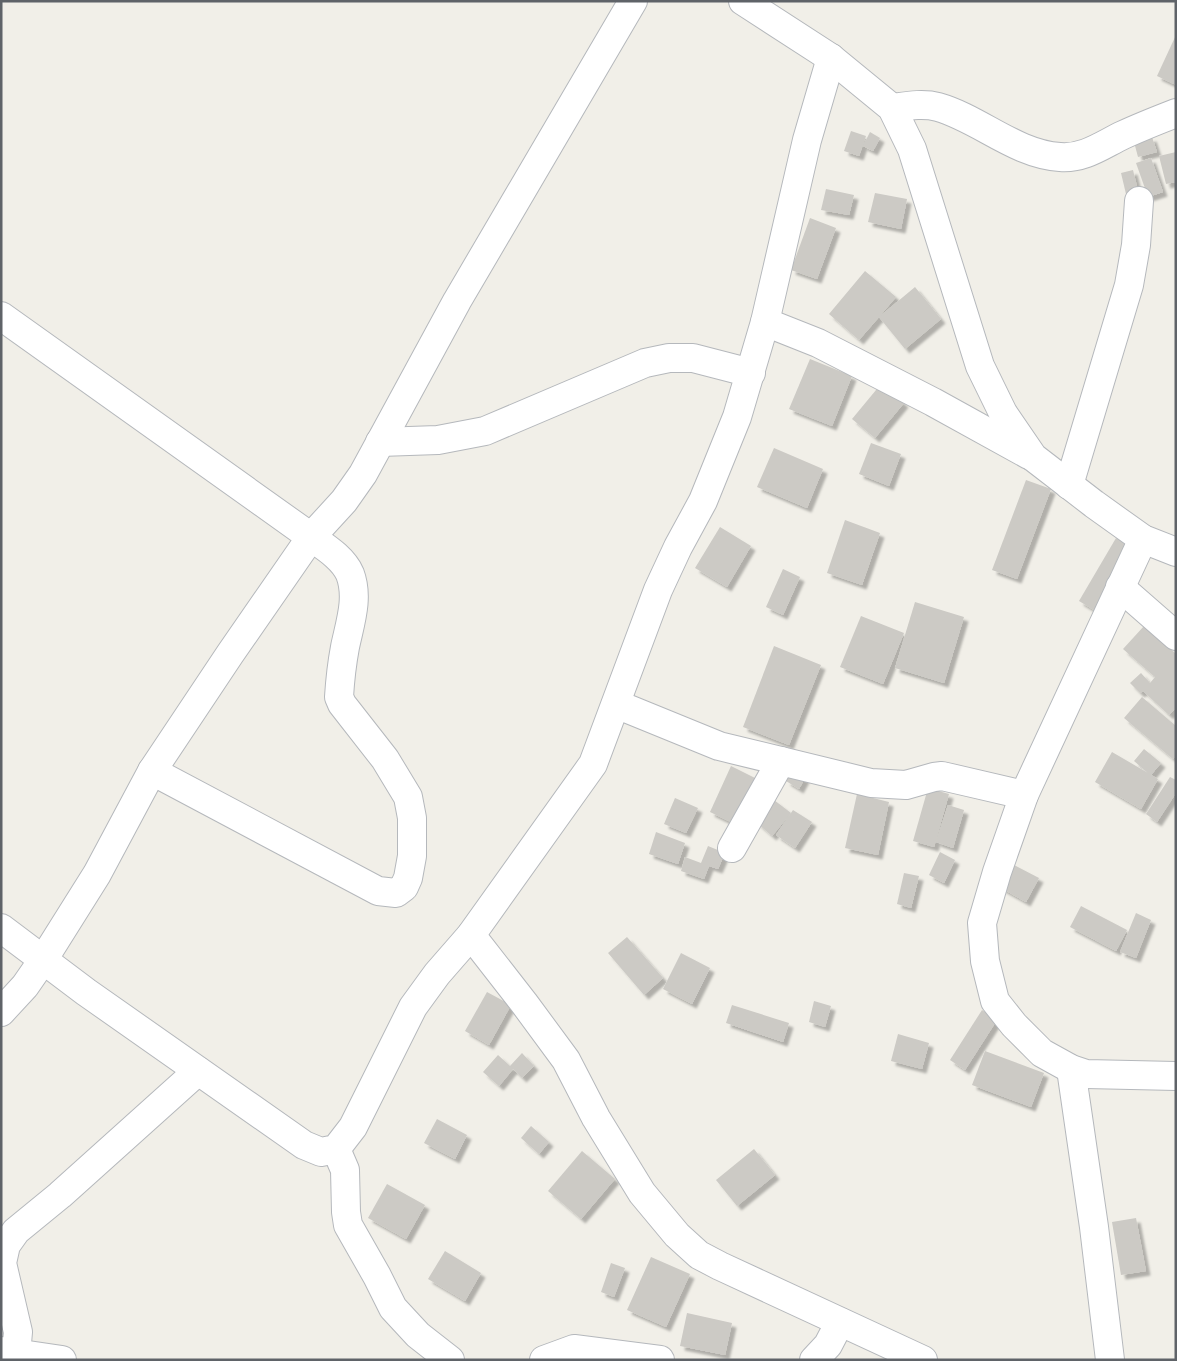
<svg xmlns="http://www.w3.org/2000/svg" width="1177" height="1361" font-family="'Sofia Sans Condensed',sans-serif">
	<style>
		.building { fill: #cccac5; filter: url(#shadow) }
		.lines { fill: none; stroke-linecap: round; stroke-linejoin: round }
		.street-casing { stroke: #b5b8bc; stroke-width: 30 }
		.street { stroke: #fff; stroke-width: 28 }
	</style>
	<defs>
		<filter id="shadow"><feDropShadow dx="4.5" dy="4.5" stdDeviation="1" flood-color="#0004"/></filter>
	</defs>
	<rect width="100%" height="100%" fill="#f1efe8"/>
	<g class="building">
		<path d="M1176,35V85L1157,76Z"/>
		<path d="M851,131L866,136L859,156L844,151Z"/>
		<path d="M870,132L880,138L873,151L863,146Z"/>
		<path d="M1152,137L1157,152L1138,157L1134,142Z"/>
		<path d="M1176,152V182L1166,184L1159,156Z"/>
		<path d="M1151,158L1163,192L1148,197L1136,163Z"/>
		<path d="M1133,170L1138,191L1126,194L1121,173Z"/>
		<path d="M826,189L854,195L849,215L821,210Z"/>
		<path d="M875,193L907,199L901,229L868,222Z"/>
		<path d="M810,218L836,228L817,279L791,270Z"/>
		<path d="M865,271L896,297L879,317L915,287L941,319L905,349L879,317L859,340L829,314Z"/>
		<path d="M810,359L852,376L832,426L789,409Z"/>
		<path d="M881,384L904,403L875,438L852,419Z"/>
		<path d="M871,443L901,454L889,486L859,474Z"/>
		<path d="M774,448L823,469L807,508L757,487Z"/>
		<path d="M1026,480L1051,489L1017,579L992,570Z"/>
		<path d="M845,520L880,533L862,585L827,573Z"/>
		<path d="M720,527L751,546L727,587L695,568Z"/>
		<path d="M1116,538L1131,546L1094,610L1079,601Z"/>
		<path d="M783,569L800,577L783,615L766,607Z"/>
		<path d="M915,602L964,617L944,683L895,668Z"/>
		<path d="M861,616L904,633L883,684L840,667Z"/>
		<path d="M1144,626L1176,654V708L1169,715L1143,691L1140,693L1130,683L1141,673L1150,683L1155,677L1123,649Z"/>
		<path d="M774,646L821,665L789,745L743,727Z"/>
		<path d="M1142,697L1176,726V756L1173,759L1124,718Z"/>
		<path d="M1144,749L1161,763L1151,775L1158,779L1141,809L1095,782L1112,752L1148,773L1134,761Z"/>
		<path d="M731,766L759,780L737,825L710,812Z"/>
		<path d="M793,770L805,778L799,789L786,781Z"/>
		<path d="M1170,777L1176,780V793L1157,822L1146,814Z"/>
		<path d="M928,788L949,794L934,847L913,841Z"/>
		<path d="M857,794L889,802L878,855L845,848Z"/>
		<path d="M675,798L698,808L686,833L664,824Z"/>
		<path d="M774,800L791,813L772,836L756,822Z"/>
		<path d="M948,805L964,810L953,848L936,842Z"/>
		<path d="M793,810L812,822L795,848L776,835Z"/>
		<path d="M656,832L685,843L678,864L649,854Z"/>
		<path d="M708,846L725,853L718,869L709,866L704,879L681,871L685,857L701,863Z"/>
		<path d="M940,852L955,860L944,883L929,875Z"/>
		<path d="M1014,865L1039,878L1026,902L1001,888Z"/>
		<path d="M904,873L919,876L911,908L897,904Z"/>
		<path d="M1081,906L1127,930L1116,951L1070,927Z"/>
		<path d="M1136,913L1151,920L1136,958L1120,952Z"/>
		<path d="M627,937L663,978L644,995L608,953Z"/>
		<path d="M681,953L710,968L692,1004L663,989Z"/>
		<path d="M487,992L511,1005L489,1045L465,1031Z"/>
		<path d="M814,1001L831,1006L825,1027L809,1022Z"/>
		<path d="M732,1005L789,1023L783,1042L726,1023Z"/>
		<path d="M982,1010L997,1020L965,1070L950,1060Z"/>
		<path d="M898,1034L929,1043L922,1069L891,1061Z"/>
		<path d="M985,1051L1044,1073L1031,1107L972,1085Z"/>
		<path d="M522,1053L534,1066L522,1078L513,1069L499,1086L483,1072L498,1055L510,1066Z"/>
		<path d="M437,1119L467,1135L455,1159L424,1143Z"/>
		<path d="M531,1126L549,1142L539,1154L521,1138Z"/>
		<path d="M754,1149L775,1175L737,1206L716,1180Z"/>
		<path d="M582,1151L615,1179L581,1219L548,1191Z"/>
		<path d="M387,1184L425,1205L406,1239L368,1218Z"/>
		<path d="M1136,1218L1146,1271L1121,1275L1112,1222Z"/>
		<path d="M445,1251L481,1273L465,1301L428,1279Z"/>
		<path d="M651,1257L690,1274L666,1327L627,1310Z"/>
		<path d="M611,1263L625,1268L614,1297L601,1292Z"/>
		<path d="M687,1313L732,1323L725,1355L680,1346Z"/>
	</g>
	<g class="lines">
		<g class="street-casing">
			<g id="street">
				<path d="M743,1L831,58L892,108L912,149L980,366L1003,413L1033,457L1094,504L1143,539L1176,552"/>
				<path d="M892,108C907,106 923,103 938,107C980,119 1015,154 1060,157C1084,159 1102,145 1123,135C1140,127 1158,120 1176,113"/>
				<path d="M1,316L311,537C325,547 343,558 350,574C359,598 350,623 345,647C342,663 340,681 339,697L342,704L385,759L408,797L412,818V856L408,878L404,887L396,893L378,891L152,771"/>
				<path d="M765,322L818,343L933,402L1029,455"/>
				<path d="M380,442L438,440L485,431L645,363L669,358H693L751,373"/>
				<path d="M1069,485L1129,285L1136,245L1139,201"/>
				<path d="M1143,539L1024,795L997,872L982,923L985,961L995,1001L1014,1025L1042,1053L1071,1069L1086,1074L1176,1076"/>
				<path d="M1120,587L1176,636"/>
				<path d="M616,704L719,746L871,783L906,785L934,777L942,776L1024,795"/>
				<path d="M732,848L781,761"/>
				<path d="M1,928L86,992L304,1145L321,1152L336,1149L353,1127L413,1007L437,974L471,935L593,764L658,590L678,547L703,501L737,417L765,322L807,140L831,58"/>
				<path d="M471,935L524,1003L566,1060L596,1118L642,1193L677,1235L699,1255L720,1266L923,1360"/>
				<path d="M1,1012L25,986L43,960L97,874L152,771L230,654L311,537L344,501L363,474L457,301L633,1"/>
				<path d="M1071,1069L1094,1227L1110,1360"/>
				<path d="M336,1149L345,1170L346,1212L348,1225L377,1276L393,1308L418,1335L450,1360"/>
				<path d="M1,1351L62,1360"/>
				<path d="M13,1360L16,1354L18,1332L2,1263L6,1245L16,1231L60,1195L198,1071"/>
				<path d="M544,1360L574,1349L660,1360"/>
				<path d="M814,1360L828,1345L840,1322"/>
			</g>
		</g>
		<use href="#street" class="street"/>
	</g>
	<rect width="1177" height="1361" fill="none" stroke="#5f6368" stroke-width="5"/>
</svg>
